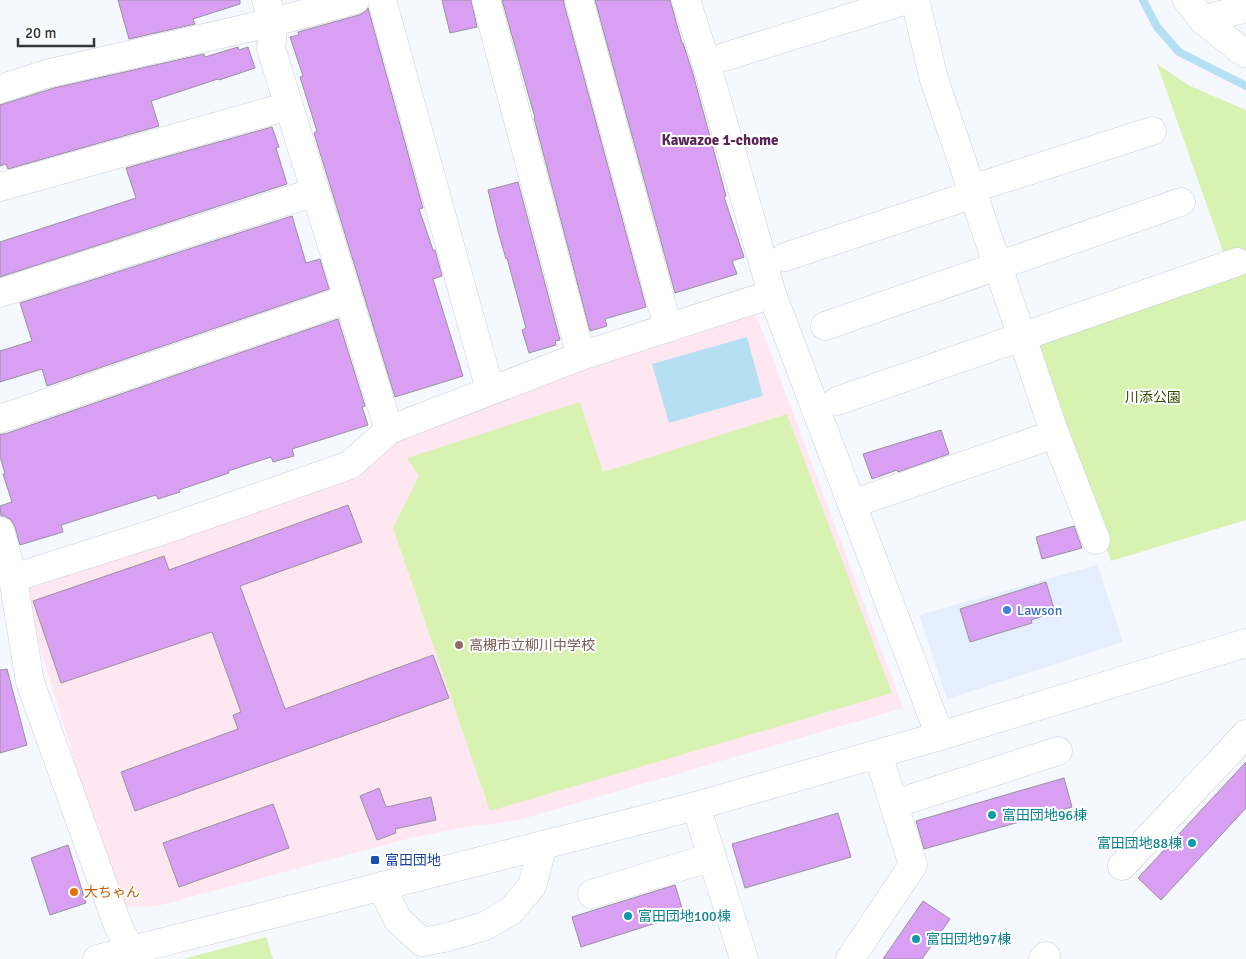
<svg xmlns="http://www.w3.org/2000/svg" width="1246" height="959" font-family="Signika,'Noto Sans JP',sans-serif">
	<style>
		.built { fill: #e5eefe }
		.education { fill: #ffe7f2 }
		.green { fill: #d8f2b2 }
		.water { fill: #b5dff3 }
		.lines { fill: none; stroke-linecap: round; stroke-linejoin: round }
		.stream { stroke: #b5dff3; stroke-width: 8 }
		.building { fill: #d89ff2; stroke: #98929b }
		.minor-casing { stroke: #caced8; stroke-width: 29 }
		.minor { stroke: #fff; stroke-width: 28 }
		.shop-dot { fill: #3f7fe0; stroke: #fff; stroke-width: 2 }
		.education-dot { fill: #8d6e63; stroke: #fff; stroke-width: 2 }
		.culture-dot { fill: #0f9aa8; stroke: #fff; stroke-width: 2 }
		.transit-dot { fill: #1a4fb4; stroke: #fff; stroke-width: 2 }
		.food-dot { fill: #e8710a; stroke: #fff; stroke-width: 2 }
		.labels { text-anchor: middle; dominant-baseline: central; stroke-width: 4; stroke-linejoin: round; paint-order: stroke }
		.park-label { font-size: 14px; fill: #364b02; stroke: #fff }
		.shop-label { font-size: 14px; fill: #366cbe; stroke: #fff; text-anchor: start }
		.education-label { font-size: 14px; fill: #785e54; stroke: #fff; text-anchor: start }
		.culture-label { font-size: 14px; fill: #0d838f; stroke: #fff; text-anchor: start }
		.transit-label { font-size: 14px; fill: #164399; stroke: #fff; text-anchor: start }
		.food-label { font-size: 14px; fill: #c56008; stroke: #fff; text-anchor: start }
		.neighbourhood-label { font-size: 15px; font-weight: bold; fill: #572555; stroke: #fff }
	</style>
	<rect width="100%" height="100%" fill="#f5f8fe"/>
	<path class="built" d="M1097,565L1123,642L947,699L919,615Z"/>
	<path class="education" d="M755,311L903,708L519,820L460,828L411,838L157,906L124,907L83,789L20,581L413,430L595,363Z"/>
	<g class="green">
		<path d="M1157,64L1190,86L1246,110V520L1111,561L1033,339L1230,271Z"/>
		<path d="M580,402L603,472L787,414L892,693L490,811L393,528L419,476L407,458Z"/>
		<path d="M266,937L273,959H183Z"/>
	</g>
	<path class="water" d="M747,337L763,396L669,423L652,364Z"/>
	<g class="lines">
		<path class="stream" d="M1143,0L1157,27L1179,52L1246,86"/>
	</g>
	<g class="building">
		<path d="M118,0H240V4L193,19L195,24L129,39Z"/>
		<path d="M442,0H471L477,27L450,33Z"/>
		<path d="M502,0H564V4L646,307L605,319L607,326L590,331L534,118H535Z"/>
		<path d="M595,0H670L682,43H683L693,74L726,196L724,197L744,257L732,261L737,274L675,293Z"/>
		<path d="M368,8L423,208L419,209L433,250H435L442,276L433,279L463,376L395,397L314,133L317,131L300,77L303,76L290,37L299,35L298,32L359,15L366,11Z"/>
		<path d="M238,47L239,50L248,47L255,68L219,80L218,79L151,101L159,126L8,169L6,164L0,166V105L54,88L204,54L205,57Z"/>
		<path d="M272,127L279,147L276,148L287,184L0,277V242L136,198L126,168Z"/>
		<path d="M518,182L560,340L555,341L556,345L529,353L522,330L526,328L507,258L506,259L498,231L488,190Z"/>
		<path d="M292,216L306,263L320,259L329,289L47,386L42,369L0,382V351L32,341L20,303Z"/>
		<path d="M338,319L365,406L362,407L368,425L292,449L294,456L273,462L271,457L228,471L229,473L179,490L180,492L158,499L156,495L61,525L63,532L20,545L15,527L11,520L4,516H1L0,506L12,502L3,474H5L0,456V434H5Z"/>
		<path d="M941,430L949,454L898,472L897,470L872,479L863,454Z"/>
		<path d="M348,505L362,542L240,586L285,709L433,655L449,698L135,811L121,772L238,729L233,715L241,712L212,632L61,683L33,601L164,556L169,570Z"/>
		<path d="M1074,526L1082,548L1042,559L1036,537Z"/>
		<path d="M1046,582L1055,612L1031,620L1032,623L970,642L960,609Z"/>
		<path d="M7,669L27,745L0,753V670Z"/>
		<path d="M1246,762V808L1161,900L1138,878Z"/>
		<path d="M1064,778L1072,807L924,849L916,821Z"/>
		<path d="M379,788L386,807L431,797L436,820L395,829L396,833L377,840L360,796Z"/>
		<path d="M273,804L289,848L179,887L163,843Z"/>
		<path d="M838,813L851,857L745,888L732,844Z"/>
		<path d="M68,845L86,903L50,915L31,858Z"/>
		<path d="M675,885L684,914L581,947L572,917Z"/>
		<path d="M923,901L950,919L922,959H883Z"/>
	</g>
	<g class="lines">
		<g class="minor-casing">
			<g id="minor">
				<path d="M266,0L274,22L271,48L389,430"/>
				<path d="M382,0L490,390"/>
				<path d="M486,0L581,356"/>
				<path d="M579,0L668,328"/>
				<path d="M686,0L708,69L772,294L940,736"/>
				<path d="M915,0L934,79L1055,434L1096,540"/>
				<path d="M1187,0L1203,20L1239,49L1246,53"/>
				<path d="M1203,20L1246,8"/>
				<path d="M724,57L907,0"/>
				<path d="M0,89L46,74L274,22L355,0"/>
				<path d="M0,187L289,106"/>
				<path d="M785,257L962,198L984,185L1152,131"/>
				<path d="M0,293L315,192"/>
				<path d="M825,326L1181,202"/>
				<path d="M837,401L1237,262"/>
				<path d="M0,419L348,299"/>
				<path d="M852,504L1055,434"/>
				<path d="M0,531L13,578L30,682L117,923L130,950"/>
				<path d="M13,578L158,532L350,465L389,430L581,356L772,294"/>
				<path d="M894,804L1058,751"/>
				<path d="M696,806L744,959"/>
				<path d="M1122,866L1246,734"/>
				<path d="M381,886L398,920L422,942L444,938L485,926L511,911L532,886L543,845"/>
				<path d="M592,894L712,857"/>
				<path d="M97,959L696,806L940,736L1246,643"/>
				<path d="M850,959L913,865L878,754"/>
				<path d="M1043,959L1046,956"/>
			</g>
		</g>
		<use href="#minor" class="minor"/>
	</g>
	<circle class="shop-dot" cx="1007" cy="610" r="5"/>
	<circle class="education-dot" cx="459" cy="645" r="5"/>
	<g class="culture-dot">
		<circle cx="992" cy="815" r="5"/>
		<circle cx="1192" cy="843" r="5"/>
		<circle cx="628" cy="916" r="5"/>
		<circle cx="916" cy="939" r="5"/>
	</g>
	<rect class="transit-dot" x="370" y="855" width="10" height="10" rx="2.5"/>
	<circle class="food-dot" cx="74" cy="892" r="5"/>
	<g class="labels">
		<g class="park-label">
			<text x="1153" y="397">川添公園</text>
		</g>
		<g class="shop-label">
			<text x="1017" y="610">Lawson</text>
		</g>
		<g class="education-label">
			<text x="469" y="645">高槻市立柳川中学校</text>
		</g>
		<g class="culture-label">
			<text x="1002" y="815">富田団地96棟</text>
			<text x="1182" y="843" text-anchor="end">富田団地88棟</text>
			<text x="638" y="916">富田団地100棟</text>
			<text x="926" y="939">富田団地97棟</text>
		</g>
		<g class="transit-label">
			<text x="385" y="860">富田団地</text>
		</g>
		<g class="food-label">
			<text x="84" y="892">大ちゃん</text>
		</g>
		<g class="neighbourhood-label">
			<text x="720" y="140">Kawazoe 1-chome</text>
		</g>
	</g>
	<path d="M18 38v8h76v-8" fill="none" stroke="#35363a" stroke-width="2.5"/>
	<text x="25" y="38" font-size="15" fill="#35363a" stroke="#ffffff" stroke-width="4" paint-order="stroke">20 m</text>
</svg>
